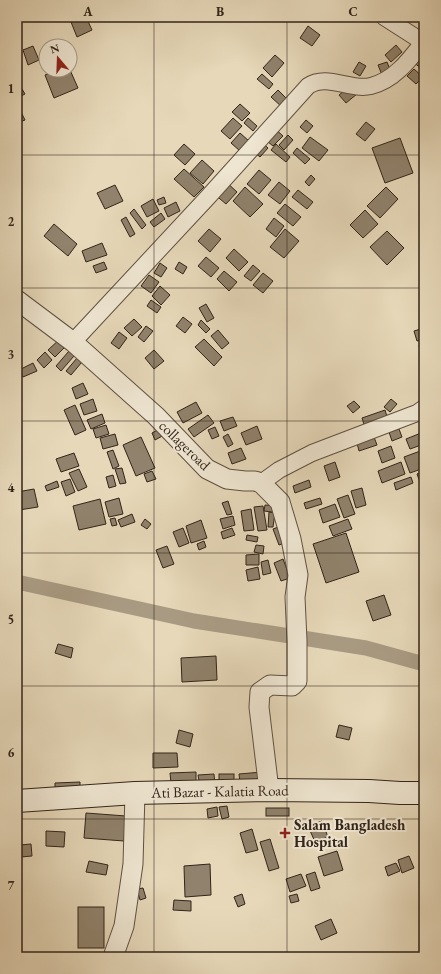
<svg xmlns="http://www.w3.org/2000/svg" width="441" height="974" font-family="'EB Garamond',serif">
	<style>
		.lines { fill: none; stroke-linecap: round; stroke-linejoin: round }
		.canal { stroke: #a99b83; stroke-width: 15 }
		.building { fill: #90826c; stroke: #322419 }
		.minor-casing { stroke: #5f5141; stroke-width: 18 }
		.tertiary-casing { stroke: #5f5141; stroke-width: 21 }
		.secondary-casing { stroke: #322419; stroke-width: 24 }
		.minor { stroke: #efe6d2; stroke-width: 16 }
		.tertiary { stroke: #efe6d2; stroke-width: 19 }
		.secondary { stroke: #efe6d2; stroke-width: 22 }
		.grid { fill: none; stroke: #322419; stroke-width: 1; stroke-opacity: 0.55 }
		.poi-dot { fill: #8f2418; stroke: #efe6d2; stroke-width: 1.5 }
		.labels { text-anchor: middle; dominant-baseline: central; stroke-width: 4; stroke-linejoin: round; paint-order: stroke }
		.street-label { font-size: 15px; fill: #322419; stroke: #efe6d2 }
		.poi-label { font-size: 15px; font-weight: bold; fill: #322419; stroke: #efe6d2; text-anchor: start }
		.neatline { fill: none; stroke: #322419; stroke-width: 1.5 }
		.grid-label { font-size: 13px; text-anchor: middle; font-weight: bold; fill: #322419 }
	</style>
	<rect width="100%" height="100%" fill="#e6d8b9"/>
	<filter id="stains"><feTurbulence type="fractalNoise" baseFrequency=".005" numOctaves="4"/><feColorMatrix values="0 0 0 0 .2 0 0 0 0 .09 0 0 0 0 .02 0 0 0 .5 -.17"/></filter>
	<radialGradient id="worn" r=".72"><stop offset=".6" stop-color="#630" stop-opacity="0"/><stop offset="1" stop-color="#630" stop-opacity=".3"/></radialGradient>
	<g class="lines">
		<path class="canal" d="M17,582L194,621L366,648L424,664"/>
	</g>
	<g class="building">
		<path d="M82,17H86L92,30L77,37L71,22Z"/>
		<path d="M308,26L320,35L312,46L300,38Z"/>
		<path d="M396,45L402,52L391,62L385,55Z"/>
		<path d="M33,46L39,60L28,65L23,50Z"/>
		<path d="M275,55L284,63L272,77L263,68Z"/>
		<path d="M415,55L424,64V71L411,60Z"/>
		<path d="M359,62L366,66L360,76L353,72Z"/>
		<path d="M387,62L391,72L382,75L378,65Z"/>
		<path d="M414,69L423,77L416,84L407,76Z"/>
		<path d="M56,70H70L78,88L54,98L45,75Z"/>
		<path d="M262,74L273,84L269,89L257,79Z"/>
		<path d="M350,86L357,94L346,103L339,95Z"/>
		<path d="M22,89L25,94L17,98V91Z"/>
		<path d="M278,90L288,100L282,107L271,97Z"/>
		<path d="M240,104L250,113L242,121L232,112Z"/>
		<path d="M20,110L25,120L17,123V111Z"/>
		<path d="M233,118L242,126L230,139L221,131Z"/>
		<path d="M248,118L257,126L253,131L244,123Z"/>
		<path d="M306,120L313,126L307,133L300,127Z"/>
		<path d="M366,122L375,129L365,141L356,134Z"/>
		<path d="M272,126L283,136L273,146L262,137Z"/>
		<path d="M240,133L249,141L240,151L231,143Z"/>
		<path d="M288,135L293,140L284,150L279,145Z"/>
		<path d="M310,137L328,150L319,161L302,148Z"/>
		<path d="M400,138L413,173L385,183L372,148Z"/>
		<path d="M260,141L268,148L260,157L252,150Z"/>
		<path d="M184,144L195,154L185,165L174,155Z"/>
		<path d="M276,144L290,157L286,162L271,150Z"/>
		<path d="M297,148L310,159L305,164L293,153Z"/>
		<path d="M202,160L214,171L203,184L190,173Z"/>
		<path d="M184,169L204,187L194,197L174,179Z"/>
		<path d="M259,170L271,180L259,194L247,184Z"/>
		<path d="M311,175L315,179L309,186L305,182Z"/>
		<path d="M225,181L237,192L226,204L213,193Z"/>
		<path d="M279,182L290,191L280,204L268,195Z"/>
		<path d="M115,185L123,201L105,209L97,193Z"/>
		<path d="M245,187L263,204L250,217L233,201Z"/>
		<path d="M386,187L398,199L380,218L367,206Z"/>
		<path d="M298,190L313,202L307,209L292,197Z"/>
		<path d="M164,197L166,203L159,205L157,200Z"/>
		<path d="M153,199L159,211L147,217L141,206Z"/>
		<path d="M176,202L180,211L168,217L164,208Z"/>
		<path d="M285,204L301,217L293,226L277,213Z"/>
		<path d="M134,209L146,225L142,229L130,213Z"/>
		<path d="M365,210L378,224L363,238L350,225Z"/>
		<path d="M161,213L165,219L154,227L150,222Z"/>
		<path d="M126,217L135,234L130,237L121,220Z"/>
		<path d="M274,218L284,226L276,237L266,229Z"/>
		<path d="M54,224L77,244L68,256L44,236Z"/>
		<path d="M209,229L221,239L210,252L198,241Z"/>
		<path d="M285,229L299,241L284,258L270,247Z"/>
		<path d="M387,231L404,248L387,265L370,247Z"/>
		<path d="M102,243L107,255L86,262L82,251Z"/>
		<path d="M234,249L248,262L239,271L226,258Z"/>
		<path d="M206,257L219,268L211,277L198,266Z"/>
		<path d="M104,262L107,269L96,273L93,266Z"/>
		<path d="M179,262L187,267L183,274L175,269Z"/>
		<path d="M160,263L167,268L161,277L154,273Z"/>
		<path d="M253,265L260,271L251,281L244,276Z"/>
		<path d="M224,271L237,282L229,291L217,279Z"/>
		<path d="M263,273L273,281L263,293L253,285Z"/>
		<path d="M149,275L159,282L151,293L141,286Z"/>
		<path d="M160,286L170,295L161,305L152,296Z"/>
		<path d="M151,300L161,307L157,313L147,306Z"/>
		<path d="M206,304L214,318L207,322L199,308Z"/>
		<path d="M183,317L192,324L185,333L176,326Z"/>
		<path d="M134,319L142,327L132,336L124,328Z"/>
		<path d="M201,320L210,329L206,333L198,325Z"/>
		<path d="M146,326L153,331L144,342L138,337Z"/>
		<path d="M424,328V339L417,341L414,331Z"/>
		<path d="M218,330L229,343L222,349L211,336Z"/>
		<path d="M119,332L127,338L119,349L111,343Z"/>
		<path d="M61,338L67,345L55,357L48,350Z"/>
		<path d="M204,339L222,357L214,366L195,347Z"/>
		<path d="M424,344V356L422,357L419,345Z"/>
		<path d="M154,350L164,361L154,369L145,358Z"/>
		<path d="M69,351L74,356L61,371L56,366Z"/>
		<path d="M45,352L52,360L44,368L37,360Z"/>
		<path d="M77,358L82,362L71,375L66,371Z"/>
		<path d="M33,363L37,371L23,377L19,370Z"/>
		<path d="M83,383L88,394L76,399L72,388Z"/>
		<path d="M93,399L97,411L84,415L80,404Z"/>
		<path d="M391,399L397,404L390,412L384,407Z"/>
		<path d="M354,401L360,407L353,413L347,406Z"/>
		<path d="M196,402L202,413L183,423L177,412Z"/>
		<path d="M75,405L86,430L75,435L64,410Z"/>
		<path d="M385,410L389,423L366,431L362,418Z"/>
		<path d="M102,414L105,423L91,429L87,420Z"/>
		<path d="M208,415L214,423L194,437L188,429Z"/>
		<path d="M233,417L237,426L224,431L220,421Z"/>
		<path d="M106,425L109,434L96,438L93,429Z"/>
		<path d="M257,426L262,439L246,445L241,433Z"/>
		<path d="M163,427L166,434L155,440L152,433Z"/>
		<path d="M215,427L219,436L212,439L208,430Z"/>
		<path d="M399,429L402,437L392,441L389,432Z"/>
		<path d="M421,433L424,444L410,449L406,439Z"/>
		<path d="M115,434L118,445L103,449L100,438Z"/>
		<path d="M228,434L233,444L228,447L223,437Z"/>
		<path d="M141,437L155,468L136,476L123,445Z"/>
		<path d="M374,437L377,445L359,451L357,443Z"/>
		<path d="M391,446L395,458L382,463L378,451Z"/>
		<path d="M241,448L246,459L232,464L228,453Z"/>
		<path d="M113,450L119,466L113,469L107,452Z"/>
		<path d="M423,450L424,468L410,473L404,457Z"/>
		<path d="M74,453L79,466L61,472L56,459Z"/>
		<path d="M335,462L340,477L329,481L324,466Z"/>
		<path d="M401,462L405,474L382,483L378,471Z"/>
		<path d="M122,468L126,483L120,484L115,469Z"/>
		<path d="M79,469L87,487L78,491L69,473Z"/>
		<path d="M152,471L156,479L147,482L144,474Z"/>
		<path d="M424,471V484L421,485L417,474Z"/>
		<path d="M113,475L116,486L109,488L106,477Z"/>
		<path d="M411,477L413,483L396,490L394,483Z"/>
		<path d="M70,479L75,492L66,496L61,482Z"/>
		<path d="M309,480L311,487L295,493L293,486Z"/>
		<path d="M57,481L59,487L47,491L45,486Z"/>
		<path d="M362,488L366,505L356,508L351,491Z"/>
		<path d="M34,489L38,507L19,510L17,492Z"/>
		<path d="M348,495L355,514L344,518L337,499Z"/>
		<path d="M119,498L123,514L109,517L105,502Z"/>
		<path d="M320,498L322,504L306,509L304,503Z"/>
		<path d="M100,499L106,524L79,530L73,506Z"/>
		<path d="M228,501L232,514L227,515L222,503Z"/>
		<path d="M335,504L340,517L323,523L319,510Z"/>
		<path d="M265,505L280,506L279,513L264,511Z"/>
		<path d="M263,506L267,530L258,531L254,507Z"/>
		<path d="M251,509L254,530L244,531L241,511Z"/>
		<path d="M269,512L275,513L273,527H268Z"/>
		<path d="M132,514L135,522L121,527L118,520Z"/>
		<path d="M233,516L235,525L223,529L220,519Z"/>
		<path d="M115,518L117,525L112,526L110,519Z"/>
		<path d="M145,519L151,524L147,529L141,525Z"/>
		<path d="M348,519L352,529L333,536L329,526Z"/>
		<path d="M201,520L207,538L191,543L186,526Z"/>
		<path d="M281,526L287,542L279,545L273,529Z"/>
		<path d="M183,528L189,543L179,547L173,532Z"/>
		<path d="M232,528L235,535L223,539L221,532Z"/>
		<path d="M346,533L359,572L326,583L313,544Z"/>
		<path d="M247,535L258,537L257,542L246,540Z"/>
		<path d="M204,541L206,547L199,550L197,544Z"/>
		<path d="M256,545L264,546L263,554L254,552Z"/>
		<path d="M167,546L174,564L163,568L156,550Z"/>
		<path d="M259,554V565H246V555Z"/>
		<path d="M283,559L290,578L281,581L274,563Z"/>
		<path d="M268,560L271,573L263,575L261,562Z"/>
		<path d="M258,567L260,579L248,581L246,570Z"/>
		<path d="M384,595L391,615L373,621L366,601Z"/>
		<path d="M58,644L73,648L71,658L55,653Z"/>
		<path d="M216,656L217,680L182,682L181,658Z"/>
		<path d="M339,725L352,728L349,740L336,737Z"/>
		<path d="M179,730L193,734L190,747L176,743Z"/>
		<path d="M153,753H177L178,767L153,768Z"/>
		<path d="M196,772V782L171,783L170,773Z"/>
		<path d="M262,772L263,779L240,782L239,774Z"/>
		<path d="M214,774L215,785L200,787L198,775Z"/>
		<rect x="219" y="774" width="15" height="10"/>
		<path d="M80,782V793L55,794V783Z"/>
		<path d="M227,806L229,817L222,819L219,807Z"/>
		<path d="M217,807L218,816L208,818L207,809Z"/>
		<rect x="266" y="808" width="23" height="8"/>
		<path d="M86,813L126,816L124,841L84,838Z"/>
		<path d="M322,821L328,837L315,842L308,826Z"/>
		<path d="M252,829L258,850L246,853L240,833Z"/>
		<path d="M46,831L65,832L64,847L46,846Z"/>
		<path d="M270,839L279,868L269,871L260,842Z"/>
		<path d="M31,844L32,856L21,857L20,845Z"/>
		<path d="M337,851L343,870L324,876L318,857Z"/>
		<path d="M409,856L414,868L402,873L398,860Z"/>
		<path d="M89,861L108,865L106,875L86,872Z"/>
		<path d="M396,863L400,871L388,876L385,867Z"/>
		<path d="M210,864L211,895L185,897L184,866Z"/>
		<path d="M315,872L320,888L311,891L306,875Z"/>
		<path d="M301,874L306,886L290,892L286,879Z"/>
		<path d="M143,888L146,898L140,900L137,889Z"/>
		<path d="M242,894L245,904L238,907L234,897Z"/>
		<path d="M297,894L299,901L291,903L289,896Z"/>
		<path d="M174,900L191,901V911L173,910Z"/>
		<rect x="78" y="907" width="26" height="41"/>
		<path d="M331,919L337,933L321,940L315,926Z"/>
	</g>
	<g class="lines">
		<g class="minor-casing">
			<g id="minor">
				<path d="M384,17L423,42"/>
				<path d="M73,342L208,197L308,86C327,73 350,91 371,86C395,80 410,59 424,41"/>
				<path d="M261,483L279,470L312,453L409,416L417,413L424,408"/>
			</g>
		</g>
		<g class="tertiary-casing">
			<g id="tertiary">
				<path d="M17,300L73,342L156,416L207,469L227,479L245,481H255L261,483L280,502L291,539L298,575L295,597L297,641V681L292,686L270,685L260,692L259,707L269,790"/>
				<path d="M113,957L124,926L133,864L135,793"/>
			</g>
		</g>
		<g class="secondary-casing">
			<path id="secondary" d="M17,801L135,793L269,790L369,791L400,793H424"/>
		</g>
		<use href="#minor" class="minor"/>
		<use href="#tertiary" class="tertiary"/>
		<use href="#secondary" class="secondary"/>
	</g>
	<path class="grid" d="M154,17V957M287,17V957M17,155H424M17,288H424M17,421H424M17,553H424M17,686H424M17,819H424"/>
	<path class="poi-dot" d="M283 827h4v4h4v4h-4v4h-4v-4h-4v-4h4z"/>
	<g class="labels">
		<g class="street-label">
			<text transform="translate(185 445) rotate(44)">collageroad</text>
			<text transform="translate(220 791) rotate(-1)">Ati Bazar - Kalatia Road</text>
		</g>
		<g class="poi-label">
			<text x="294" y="824">Salam Bangladesh<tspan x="294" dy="17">Hospital</tspan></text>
		</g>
	</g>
	<rect width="441" height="974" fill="none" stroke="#e6d8b9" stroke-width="44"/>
	<g transform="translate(58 58) rotate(341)"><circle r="19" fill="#efe6d2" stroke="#a39888"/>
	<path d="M0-3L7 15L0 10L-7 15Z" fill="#8f2418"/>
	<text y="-6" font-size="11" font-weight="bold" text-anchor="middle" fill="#322419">N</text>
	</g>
	<rect x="22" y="22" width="397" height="930" class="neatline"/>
	<g class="grid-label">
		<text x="88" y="16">A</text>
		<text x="220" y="16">B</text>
		<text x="353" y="16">C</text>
		<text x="11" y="93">1</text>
		<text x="11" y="226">2</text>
		<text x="11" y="359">3</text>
		<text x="11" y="492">4</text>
		<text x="11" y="624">5</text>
		<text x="11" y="757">6</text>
		<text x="11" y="890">7</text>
	</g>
	<rect width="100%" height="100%" filter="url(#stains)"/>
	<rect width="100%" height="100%" fill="url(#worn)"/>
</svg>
